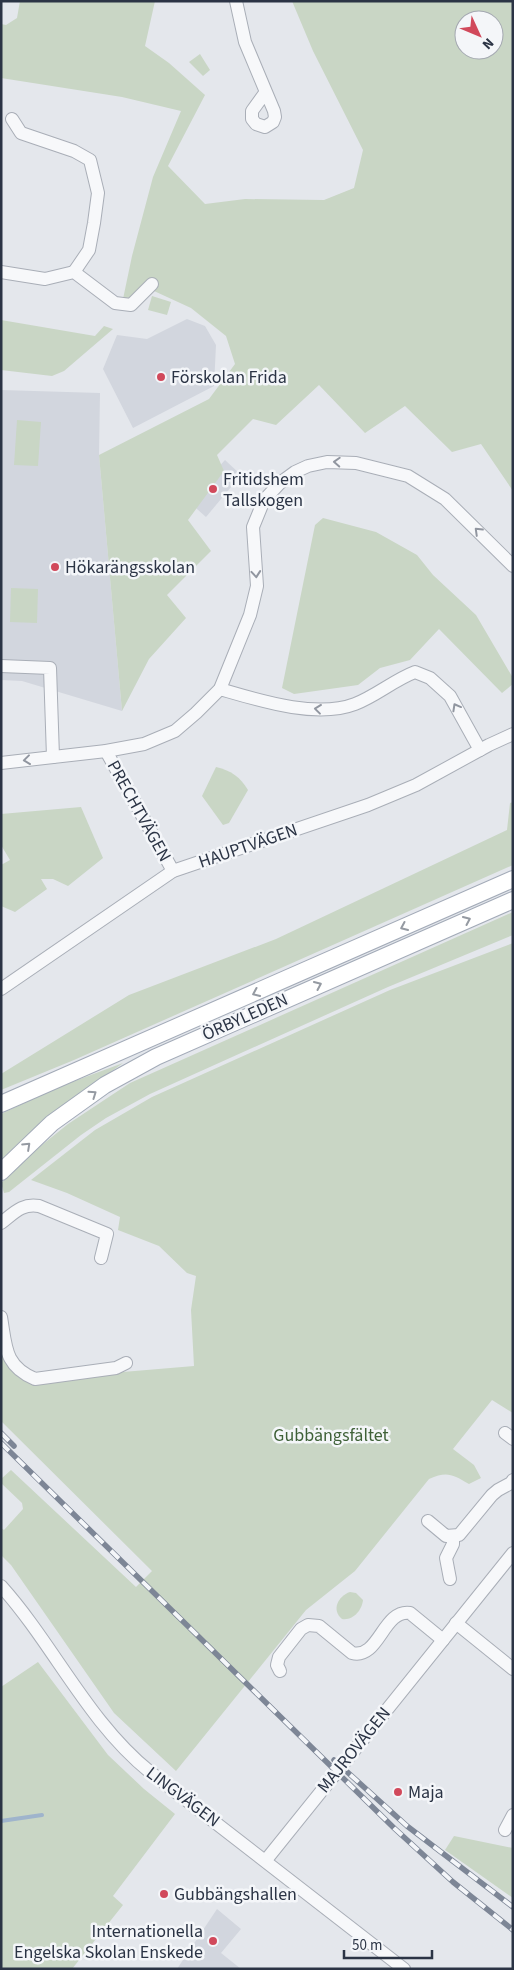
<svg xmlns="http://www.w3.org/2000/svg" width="514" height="1970" font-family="'Source Sans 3',sans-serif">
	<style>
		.built { fill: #d2d6de }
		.green { fill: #c9d6c5; fill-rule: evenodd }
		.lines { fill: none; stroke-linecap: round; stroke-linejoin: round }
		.stream { stroke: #9fb4cc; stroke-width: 4 }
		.minor-casing { stroke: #a9aeb7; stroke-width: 14 }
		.major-casing { stroke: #a3abb8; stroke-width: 18 }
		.minor { stroke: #f7f8fa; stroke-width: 12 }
		.major { stroke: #fff; stroke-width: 16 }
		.rail-casing { stroke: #7d8696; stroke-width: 5.5 }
		.rail { stroke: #f4f6f9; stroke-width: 4; stroke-dasharray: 11; stroke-linecap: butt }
		.oneway { stroke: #9196a0 }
		.oneway2 { stroke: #959aa2 }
		.poi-dot { fill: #d1495b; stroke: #f4f6f9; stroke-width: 2 }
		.labels { text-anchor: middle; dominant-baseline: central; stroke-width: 5; stroke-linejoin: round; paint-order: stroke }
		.poi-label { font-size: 18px; fill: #2b3445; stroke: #f4f6f9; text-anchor: start }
		.street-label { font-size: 18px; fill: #2b3445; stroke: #f4f6f9 }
		.park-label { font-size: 18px; fill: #3f6138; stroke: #f4f6f9 }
	</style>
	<rect width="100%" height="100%" fill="#e4e7ec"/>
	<g class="built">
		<path d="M187,319L205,326L216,345L214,386L133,428L103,369L117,335L147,339Z"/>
		<path d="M1,390L100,393L99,455L122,711L22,681L1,680Z"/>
		<path d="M225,460L241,475L206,517L188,501Z"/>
		<path d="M217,1909L241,1929L221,1953L241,1969H177Z"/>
	</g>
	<g class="green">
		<path d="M20,1H155L145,46L169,63L205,95L168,166L205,204L245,199L324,200L354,188L363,150L313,51L292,1H513V491L481,444L452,452L405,406L365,433L319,385L276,425L253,419L217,455L224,471L188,520L211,551L167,595L186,618L149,659L122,711L99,455L209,399L235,364L226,336L191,308L154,291L123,299L132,256L153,177L181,111L122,97L1,78V24L6,25L17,18ZM464,20H494V50H464Z"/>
		<path d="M200,54L210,70L203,76L189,62Z"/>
		<path d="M152,296L171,302L167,315L148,310Z"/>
		<path d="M1,320L95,336L104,326L113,329L64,371L52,376L1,370Z"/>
		<path d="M17,420L41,422L38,466L14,465Z"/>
		<path d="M323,518L376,532L417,555L433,575L476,615L513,678V684L502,693L439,629L410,660L380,668L358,685L294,694L282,688L315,525Z"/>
		<path d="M11,588L38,589L37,623L10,622Z"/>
		<path d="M216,767C232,771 240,777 248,790L229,823L223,825L202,796Z"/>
		<path d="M513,802V865L74,1060L1,1090V1074L129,995L276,939L507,830L510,803Z"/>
		<path d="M81,807L103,858L68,886L53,879H41L47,889L15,912L1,906V865L10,860L1,845V814Z"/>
		<path d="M513,912V935L388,987L150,1094L106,1118L81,1135L9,1192L4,1193L1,1183L37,1149L68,1124L130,1083Z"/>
		<path d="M513,943V1413L492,1400L453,1449L474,1465L481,1478L469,1484C452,1474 447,1471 429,1479L355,1571L306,1610L176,1771L114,1713L11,1565L1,1555V1528L4,1530L23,1509L22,1503L1,1483V1479L11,1470L136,1587L152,1571L1,1421V1332L28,1380L194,1366L191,1310L196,1276L187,1273L159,1246L118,1230L120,1217L67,1193L31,1180L95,1130L152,1097L390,990Z"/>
		<path d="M123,1063L41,1123L1,1160V1114L56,1088Z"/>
		<path d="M350,1592L356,1593L363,1600C362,1610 353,1621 342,1619C331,1610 338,1596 350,1592Z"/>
		<path d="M38,1662L108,1755L144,1789L175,1814L113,1896L123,1905L72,1969H1V1687Z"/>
		<path d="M454,1836L513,1848V1898L445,1850Z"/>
	</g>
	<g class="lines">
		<path class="stream" d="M1,1821L42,1815"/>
		<g class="minor-casing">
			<g id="minor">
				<path d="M236,1L245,42L274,111L275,117L273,122L265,127L256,124L252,119V111L265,93"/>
				<path d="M12,119L21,133L74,151L90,160L98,193L94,223L89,250L74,272"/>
				<path d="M1,272L45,279L74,272L115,303L131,305L152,284"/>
				<path d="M1,666L50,668L53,757"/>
				<path d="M220,689C258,700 316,719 355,704C376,696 394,680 415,672L430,678L450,696L480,750"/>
				<path d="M106,751L173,871"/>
				<path d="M1,763L106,751L144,744L175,731L196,713L220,689L250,615L257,586L253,527L264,500L280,483L295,472L308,466L327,462L356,463L408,476L445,499L513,566"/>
				<path d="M1,989L173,871L368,805L416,785L489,745L513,734"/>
				<path d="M1,1223C14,1213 22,1203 39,1206L107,1234L101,1258"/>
				<path d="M1,1317C6,1346 4,1366 35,1379L116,1368L126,1363"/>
				<path d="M505,1433L513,1439"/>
				<path d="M428,1521L446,1536L459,1535L492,1495L498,1490L511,1483L513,1480"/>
				<path d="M450,1579L446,1558L453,1544V1536"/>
				<path d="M1,1586C54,1645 87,1721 150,1772L404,1969"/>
				<path d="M456,1623L513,1669"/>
				<path d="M280,1671L277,1665L279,1657L301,1629L308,1625L319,1626L352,1653C379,1660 383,1609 410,1613L443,1640"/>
				<path d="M505,1830L513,1815"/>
				<path d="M266,1860L513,1553"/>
			</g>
		</g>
		<g class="major-casing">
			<g id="major">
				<path d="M1,1104L513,879"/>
				<path d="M1,1172L52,1123L105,1085L156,1057L513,900"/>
			</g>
		</g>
		<use href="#minor" class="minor"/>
		<use href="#major" class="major"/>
		<g class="rail-casing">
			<g id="rail">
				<path d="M1,1433L14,1446"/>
				<path d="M1,1443L394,1828L453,1882L513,1930"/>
				<path d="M334,1760L407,1826L513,1907"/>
			</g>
		</g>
		<use href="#rail" class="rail"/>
	</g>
	<defs><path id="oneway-chevron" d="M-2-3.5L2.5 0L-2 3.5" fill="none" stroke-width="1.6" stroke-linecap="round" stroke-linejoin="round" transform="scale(1.25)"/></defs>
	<g class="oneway">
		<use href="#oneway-chevron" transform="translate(337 462) rotate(-177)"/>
		<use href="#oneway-chevron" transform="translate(478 531) rotate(-136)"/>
		<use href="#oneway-chevron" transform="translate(256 574) rotate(85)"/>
		<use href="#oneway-chevron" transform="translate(456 707) rotate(-119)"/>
		<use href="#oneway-chevron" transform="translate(318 709) rotate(-173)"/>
		<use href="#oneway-chevron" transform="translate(27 760) rotate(173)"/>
	</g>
	<g class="oneway2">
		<use href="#oneway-chevron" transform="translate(467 920) rotate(-24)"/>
		<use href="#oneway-chevron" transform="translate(404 927) rotate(156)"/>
		<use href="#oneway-chevron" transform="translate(318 985) rotate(-24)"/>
		<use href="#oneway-chevron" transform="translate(256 993) rotate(156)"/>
		<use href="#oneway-chevron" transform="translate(93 1094) rotate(-35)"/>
		<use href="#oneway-chevron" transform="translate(27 1146) rotate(-43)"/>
	</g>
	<g class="poi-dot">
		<circle cx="161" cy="377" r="5"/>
		<circle cx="213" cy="489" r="5"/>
		<circle cx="55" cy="567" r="5"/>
		<circle cx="398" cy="1792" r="5"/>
		<circle cx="164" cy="1894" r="5"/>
		<circle cx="213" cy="1941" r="5"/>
	</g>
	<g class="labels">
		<g class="poi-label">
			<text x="171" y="377">Förskolan Frida</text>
			<text x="223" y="479">Fritidshem<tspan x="223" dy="21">Tallskogen</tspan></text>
			<text x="65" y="567">Hökarängsskolan</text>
			<text x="408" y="1792">Maja</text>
			<text x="174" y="1894">Gubbängshallen</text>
			<text x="203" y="1931" text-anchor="end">Internationella<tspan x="203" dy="21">Engelska Skolan Enskede</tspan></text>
		</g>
		<g class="street-label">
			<text transform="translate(139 811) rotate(61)">PRECHTVÄGEN</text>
			<text transform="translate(248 846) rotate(-19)">HAUPTVÄGEN</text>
			<text transform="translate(245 1017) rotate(-24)">ÖRBYLEDEN</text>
			<text transform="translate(354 1750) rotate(-51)">MAJROVÄGEN</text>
			<text transform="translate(183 1797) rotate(37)">LINGVÄGEN</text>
		</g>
		<g class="park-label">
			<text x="331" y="1435">Gubbängsfältet</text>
		</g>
	</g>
	<rect width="514" height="1970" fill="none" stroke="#2b3445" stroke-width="5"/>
	<g transform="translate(479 35) rotate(134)"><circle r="24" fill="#f4f6f9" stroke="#a4a8b1"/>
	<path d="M0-4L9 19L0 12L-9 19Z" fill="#d1495b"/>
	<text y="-8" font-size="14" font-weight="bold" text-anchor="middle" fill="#2b3445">N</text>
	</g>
	<path d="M344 1950v8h88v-8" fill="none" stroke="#2b3445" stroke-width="2.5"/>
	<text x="352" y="1950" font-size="15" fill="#2b3445" stroke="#f4f6f9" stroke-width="4" paint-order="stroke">50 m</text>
</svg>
